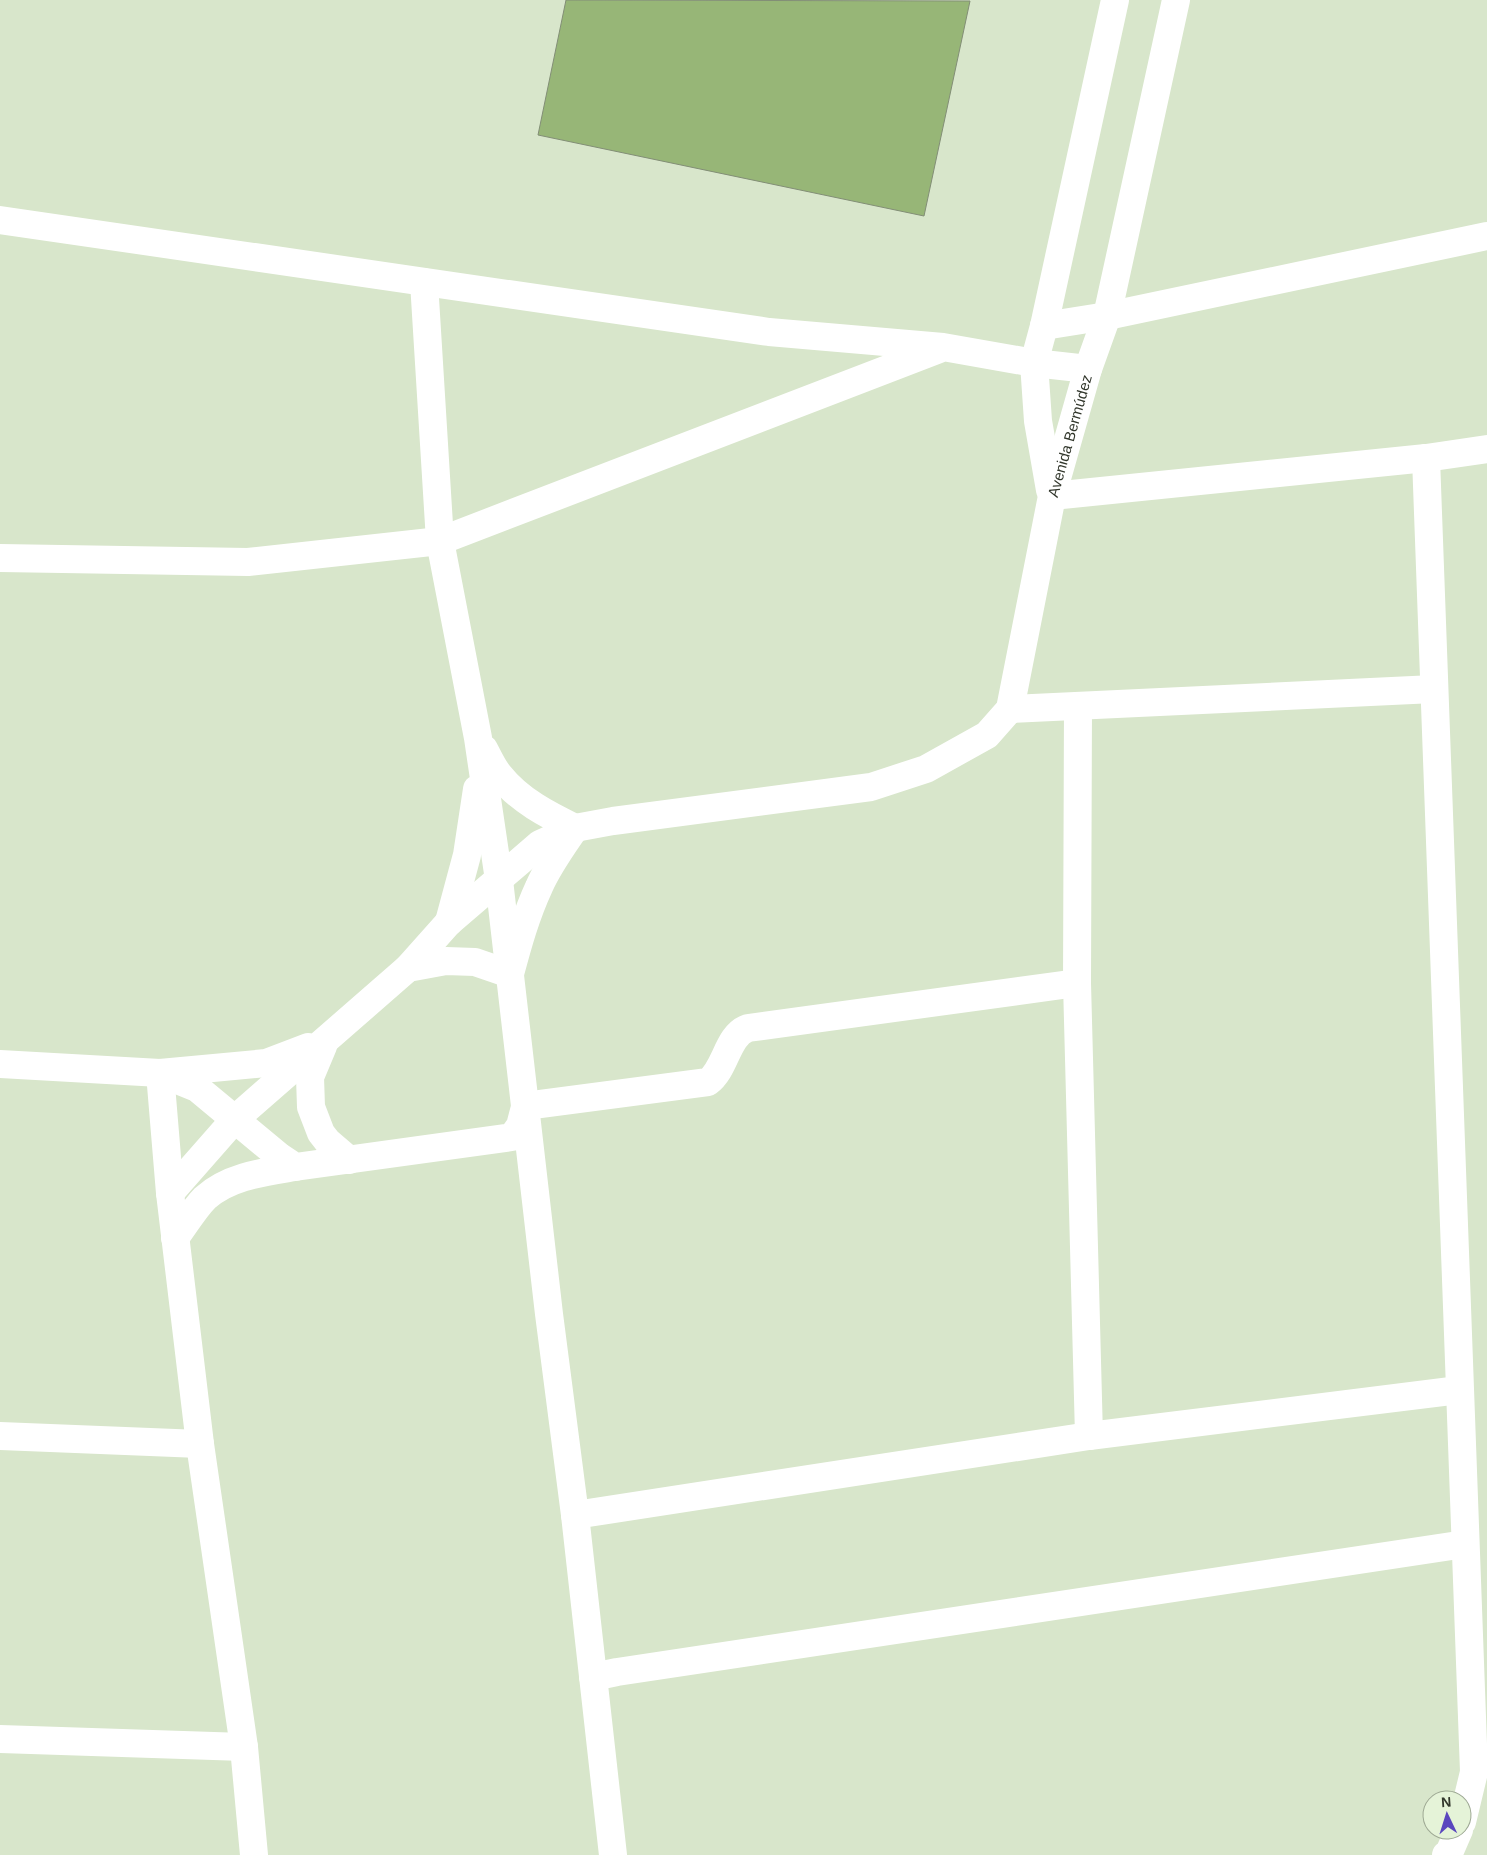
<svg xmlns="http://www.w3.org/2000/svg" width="1487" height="1855" font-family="Arial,sans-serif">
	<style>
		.building { fill: #97b677; stroke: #828e76 }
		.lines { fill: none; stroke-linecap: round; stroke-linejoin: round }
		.minor { stroke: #fff; stroke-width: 28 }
		.labels { text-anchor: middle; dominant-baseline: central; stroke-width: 4; stroke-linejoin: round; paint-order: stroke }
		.street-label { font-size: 15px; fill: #32372c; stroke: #e5f3d8 }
	</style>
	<rect width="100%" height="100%" fill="#d8e6cb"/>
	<path class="building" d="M566,0L970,1L924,216L538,135Z"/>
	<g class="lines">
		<g class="minor">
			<path d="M0,220L769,332L943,347L1034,363L1088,369"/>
			<path d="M424,282L440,541L478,738L499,880L549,1314L575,1515L613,1855"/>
			<path d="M1044,326L1107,316L1487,236"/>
			<path d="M1426,458L1474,1772L1462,1822"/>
			<path d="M1050,490L1038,421L1034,363L1044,326L1115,0"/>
			<path d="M1052,496L1426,458L1487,449"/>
			<path d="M0,558L248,562L440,541L937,350"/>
			<path d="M1078,706L1077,983L1089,1436"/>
			<path d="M1010,709L1434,689"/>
			<path d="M484,749C489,758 493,768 500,776C519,800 548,815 575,828"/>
			<path d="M449,922L467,855L477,789"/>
			<path d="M408,968L446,961L475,962L510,974C518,944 526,915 539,887C548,866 562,847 575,828"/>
			<path d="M323,1046L310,1077L311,1107L321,1133L328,1142L349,1160"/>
			<path d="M0,1064L160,1073L266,1063L308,1047"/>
			<path d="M160,1073L170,1193L200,1444L244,1747L254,1855"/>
			<path d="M160,1073L197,1088L280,1157L295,1167L512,1137L520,1126L525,1107"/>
			<path d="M525,1106L708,1082C726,1069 727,1035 748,1028L1077,983"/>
			<path id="s1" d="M170,1193L235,1119L408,968L449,922L540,844L575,828L613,821L871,787L926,769L987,735L1010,709L1052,496L1088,369L1107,316L1176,0"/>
			<path d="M175,1238C185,1225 194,1209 205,1198C229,1176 265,1172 295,1167"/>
			<path d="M0,1436L200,1444"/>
			<path d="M575,1515L1089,1436L1459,1390"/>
			<path d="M593,1677L617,1672L1465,1544"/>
			<path d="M0,1739L244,1747"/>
			<path d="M1446,1855L1449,1853L1459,1830"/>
		</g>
	</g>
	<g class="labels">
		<g class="street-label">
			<text stroke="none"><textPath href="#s1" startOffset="1289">Avenida Bermúdez</textPath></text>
		</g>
	</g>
	<g transform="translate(1447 1815) rotate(356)"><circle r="24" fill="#e5f3d8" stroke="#9da893"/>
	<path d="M0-4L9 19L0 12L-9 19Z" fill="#5a46be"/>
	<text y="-8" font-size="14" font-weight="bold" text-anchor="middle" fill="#32372c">N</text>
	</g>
</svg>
